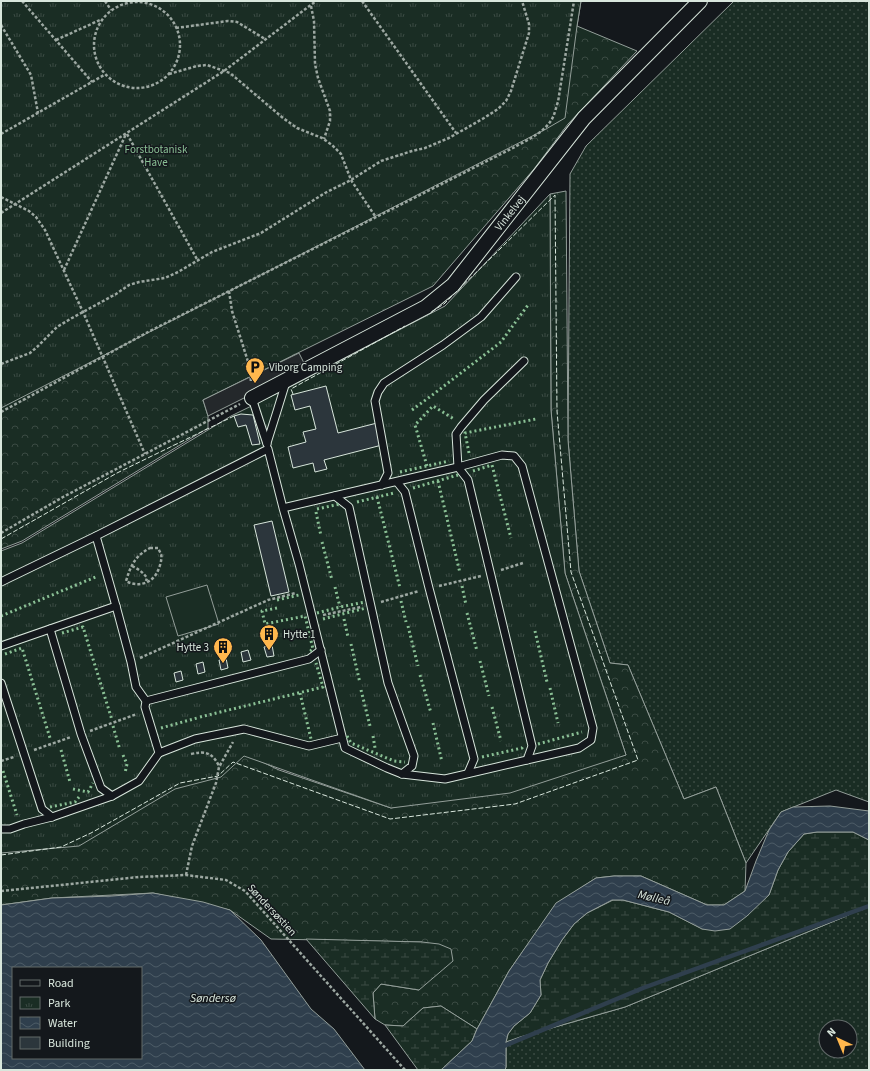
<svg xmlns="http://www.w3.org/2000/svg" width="870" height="1071" font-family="'Source Sans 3',sans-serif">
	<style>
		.grass { fill: url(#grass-dots); stroke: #939e99; fill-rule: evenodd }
		.forest { fill: url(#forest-crowns); stroke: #939e99 }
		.wetland { fill: url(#wetland-marsh); stroke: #939e99 }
		.park { fill: url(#park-tufts); stroke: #939e99 }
		.garden { fill: #1a2d24; stroke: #939e99 }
		.parking { fill: #24282b; stroke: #939e99 }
		.water { fill: url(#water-waves); stroke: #939e99; fill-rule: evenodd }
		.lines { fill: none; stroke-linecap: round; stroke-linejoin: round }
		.stream { stroke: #2f3f4d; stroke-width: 4.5 }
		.building { fill: #2c363c; stroke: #d8e6dc }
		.lane-casing { stroke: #d8e6dc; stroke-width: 9 }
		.street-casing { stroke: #d8e6dc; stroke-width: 16 }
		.path { stroke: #9da8a2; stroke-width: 2.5; stroke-dasharray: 3 2; stroke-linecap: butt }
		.lane { stroke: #14181c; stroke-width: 7 }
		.street { stroke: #14181c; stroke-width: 14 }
		.hedge { stroke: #8ac095; stroke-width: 3; stroke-dasharray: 2 3; stroke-linecap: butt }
		.fence { stroke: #d8e6dc; stroke-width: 1; stroke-dasharray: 5 2; stroke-linecap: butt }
		.labels { text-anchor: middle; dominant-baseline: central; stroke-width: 3; stroke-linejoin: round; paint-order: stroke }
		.park-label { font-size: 11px; fill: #8ac095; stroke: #14181c }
		.street-label { font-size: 11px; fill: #d8e6dc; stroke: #14181c }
		.poi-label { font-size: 11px; fill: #d8e6dc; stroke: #14181c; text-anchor: start }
		.water-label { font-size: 12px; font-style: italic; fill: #d8e6dc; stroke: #14181c }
	</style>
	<defs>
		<pattern id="grass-dots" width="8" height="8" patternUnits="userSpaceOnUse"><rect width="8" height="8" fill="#1a2d24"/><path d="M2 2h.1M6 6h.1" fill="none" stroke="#3b4b43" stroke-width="1.8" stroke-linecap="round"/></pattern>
		<pattern id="forest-crowns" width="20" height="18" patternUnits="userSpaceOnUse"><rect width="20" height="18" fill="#1a2d24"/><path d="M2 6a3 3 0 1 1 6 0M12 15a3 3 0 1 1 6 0" fill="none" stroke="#3b4b43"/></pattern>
		<pattern id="wetland-marsh" width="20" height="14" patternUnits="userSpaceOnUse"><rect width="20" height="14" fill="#1a2d24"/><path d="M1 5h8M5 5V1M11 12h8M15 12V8" fill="none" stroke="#3b4b43"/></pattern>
		<pattern id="park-tufts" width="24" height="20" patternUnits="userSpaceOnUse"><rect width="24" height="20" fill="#1a2d24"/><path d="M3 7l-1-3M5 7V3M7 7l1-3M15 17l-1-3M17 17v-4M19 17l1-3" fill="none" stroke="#3b4b43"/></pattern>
		<pattern id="water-waves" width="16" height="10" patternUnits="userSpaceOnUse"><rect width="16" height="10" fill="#2f3f4d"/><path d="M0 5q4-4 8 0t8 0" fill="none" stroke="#4c5b66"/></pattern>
	</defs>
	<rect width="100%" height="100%" fill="#14181c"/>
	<g class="grass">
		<path d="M734,1H869V802L836,790L781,812L746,863L716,787L684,799L628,665L610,663L579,571L568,440L570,174L586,146Z"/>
		<path d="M869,905V1070H505L506,1067V1042L520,1037L625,1007L844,917ZM826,1027H850V1051H826Z"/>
	</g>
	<g class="forest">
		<path d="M1,1H581L577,26L637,51L568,124L534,169L433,286L203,400L208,416V428L22,541L1,549Z"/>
		<path d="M566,191L568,440L579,571L610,663L628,665L684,799L716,787L746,863L745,891L724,905H707L641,876H614L596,878L556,904L509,971L477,1029L441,1006L423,1008L403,1026L385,1025L375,1019L373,993L381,984L419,990L422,942L271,939L230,910L153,893L52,898L1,905V850L237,750L279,770L391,808L626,755L565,573L551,410L550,194Z"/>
	</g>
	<g class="wetland">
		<path d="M817,832H853L869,840V905L844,917L625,1007L520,1037L506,1042L508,1034L514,1026L530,1013L541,995L540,980L548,963L562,940L574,924L587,913L613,900H623L669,912L703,929L769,895L778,870L788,852L804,834Z"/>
		<path d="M306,939L422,942L439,944L451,949L453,961L419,990L381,984L373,993L375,1019Z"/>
		<path d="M441,1006L477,1029L472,1041L441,1070H418L385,1025L403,1026L423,1008Z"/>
	</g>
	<g class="park">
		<path d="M1,1H581L577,26L565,118L546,129L1,408Z"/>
		<path d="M550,194L551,410L565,573L626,755L510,793L391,808L244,756L221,777L175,789L79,846L1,853V551L22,543L231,416L284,390L445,306Z"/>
	</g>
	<path class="garden" d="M207,585L219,624L178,636L166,597Z"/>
	<path class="parking" d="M299,353L306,367L208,416L203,400Z"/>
	<g class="water">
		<path d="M830,806L869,811V840L853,832H817L804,834L788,852L778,870L769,895L747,916L730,929L715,931L702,929L669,912L623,900H612L587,913L574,924L562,940L548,963L540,980L541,995L530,1013L514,1026L508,1034L506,1042V1067L505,1070H441L472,1041L477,1029L509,971L556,903L596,878L614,876H641L707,905H724L745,891L756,861L769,830L781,812L793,807Z"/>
		<path d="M153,893L203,902L230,910L261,940L311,1009L334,1029L365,1070H1V905L52,898L112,896ZM13,968H141V1058H13Z"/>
	</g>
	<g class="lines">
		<path class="stream" d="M501,1044L504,1046L643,988L869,906"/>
	</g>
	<g class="building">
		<path d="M326,386L338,433L377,423L382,445L324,460L327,469L315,472L313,463L293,468L288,447L306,442L303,432L316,429L310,406L295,410L291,395Z"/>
		<path d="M241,414L253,415L260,444L252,445L246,425L238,427L234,416Z"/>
		<path d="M272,521L289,592L271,596L254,525Z"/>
		<path d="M272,645L274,656L267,657L264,647Z"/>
		<path d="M248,650L251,660L243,662L241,652Z"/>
		<path d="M226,658L228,668L221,670L219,660Z"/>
		<path d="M203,662L205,672L198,674L196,664Z"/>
		<path d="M181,671L183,680L176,682L174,673Z"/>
	</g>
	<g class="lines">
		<g class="lane-casing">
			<g id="lane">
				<path d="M524,361L484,400L461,427L456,434L458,467L468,480L532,746L527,760"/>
				<path d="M252,398L267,444"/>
				<path d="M267,443L278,408L286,382"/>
				<path d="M397,482L405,492L429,588L474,759L468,773"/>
				<path d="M382,485L388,473L375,401L378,392L384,383L443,345L481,317L516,277"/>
				<path d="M335,496L349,507L388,683L414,756L412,766L402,774"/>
				<path d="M1,582L7,579L96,536L268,449L283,508L299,564L345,748L387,768L402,774L445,779L579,748L591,740L593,728L522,466L514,456L502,455L458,467L283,508"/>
				<path d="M50,629L81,734L101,788L112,796"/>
				<path d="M1,646L116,606"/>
				<path d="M1,683L42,809L52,817"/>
				<path d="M146,701L309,659L321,650"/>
				<path d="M159,753L195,739L244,729L309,746L342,738"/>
				<path d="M1,829H10L24,824L52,817L112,796L139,781L159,753L145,707L146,701L136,687L131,662L116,606L96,536"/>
			</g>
		</g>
		<g class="street-casing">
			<g id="street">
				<path id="s1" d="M252,398L426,307L453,285L584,118L700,1"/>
			</g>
		</g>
		<g class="path">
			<path d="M22,1L92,82"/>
			<path d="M105,1L111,10"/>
			<path d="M362,1L456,133"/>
			<circle cx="137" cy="45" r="43"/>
			<path d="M311,6L314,21L315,64L318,78L330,111V121L324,139"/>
			<path d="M1,25L31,75L38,113"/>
			<path d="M176,28L228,21L237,22L265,39"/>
			<path d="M56,40L100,20"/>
			<path d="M169,74L197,66L207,65L230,73L283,118L297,128L322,138L332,145L341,154L351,180L375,216"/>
			<path d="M1,134L104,75"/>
			<path d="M127,134L198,261"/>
			<path d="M1,197L29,211L36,217L45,230L83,312L145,454"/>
			<path d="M1,213L224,71L316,1"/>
			<path d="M64,270L126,134"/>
			<path d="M229,291L232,311L250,368L251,383"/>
			<path d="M1,364L30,353L37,347L57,327L72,318L116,294L129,285L139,282L165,278L178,272L212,252L261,233L325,193L351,180L381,161L412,151L425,148L449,138L484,118L498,109L506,101L511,91L529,33V24L522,1"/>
			<path d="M1,412L150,331L513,148C527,140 546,132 553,117C555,113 556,107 558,102L574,1"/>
			<path d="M1,533L63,497L240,404"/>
			<path d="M150,548H158C159,550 160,552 161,554C163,559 158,574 153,578C146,585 134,586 126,581C131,565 135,556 150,548Z"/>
			<path d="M132,566C138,569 143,572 147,578L146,581"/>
			<path d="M501,570L523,563"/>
			<path d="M439,586L481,576"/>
			<path d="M381,602L419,591"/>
			<path d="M323,615L361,607"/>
			<path d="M140,658L268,600L296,593"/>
			<path d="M90,731L137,714"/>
			<path d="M34,750L71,737"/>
			<path d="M191,754C205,751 212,752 219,766"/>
			<path d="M1,761L14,757"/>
			<path d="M186,875L192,846L216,783L219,767L233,742"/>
			<path d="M1,891L139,877L186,875L226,880L245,891L405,1070"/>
		</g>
		<use href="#lane" class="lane"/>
		<use href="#street" class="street"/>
		<g class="hedge">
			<path d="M412,410L435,393L501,342L528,305"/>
			<path d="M469,453L465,433L536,419"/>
			<path d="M427,466L415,425L433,406L454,419"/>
			<path d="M473,471L492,465L511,538"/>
			<path d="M400,472L449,461"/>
			<path d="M438,481L460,573"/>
			<path d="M413,488L458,475"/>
			<path d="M377,497L400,588"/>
			<path d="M357,502L394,493"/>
			<path d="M317,509L340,504"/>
			<path d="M316,512L321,536"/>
			<path d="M322,542L332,580"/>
			<path d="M462,586L466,605"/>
			<path d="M335,587L340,607"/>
			<path d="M277,600L299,595"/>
			<path d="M401,601L406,622"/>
			<path d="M277,608L262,611L265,624L305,616L313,649L309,652"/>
			<path d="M317,613L340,607L365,602"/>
			<path d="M467,613L477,651"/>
			<path d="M1,616L98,576"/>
			<path d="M323,619L366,608"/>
			<path d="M344,619L348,637"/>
			<path d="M408,626L418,666"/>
			<path d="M535,631L547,682"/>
			<path d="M62,633L83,627L112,720"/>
			<path d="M351,644L360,683"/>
			<path d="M5,654L22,648L50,738"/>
			<path d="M480,661L489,696"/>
			<path d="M420,675L431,713"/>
			<path d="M550,688L558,723"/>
			<path d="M361,690L370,726"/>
			<path d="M300,693L311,739"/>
			<path d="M492,707L501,741"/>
			<path d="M200,717L323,687L316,663"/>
			<path d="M433,723L442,762"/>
			<path d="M113,726L120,750"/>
			<path d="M161,728L197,718"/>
			<path d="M347,736L351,743L394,761L405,762"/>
			<path d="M373,736L375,748"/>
			<path d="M538,744L582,732"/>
			<path d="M61,750L70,782"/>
			<path d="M123,755L127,764L125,773"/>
			<path d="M482,757L522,748L524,745"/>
			<path d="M3,771L17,815"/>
			<path d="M73,789L88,792L93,783"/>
			<path d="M50,807L75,802L79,797"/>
		</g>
		<g class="fence">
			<path d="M293,394L291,389L405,326"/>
			<path d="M1,539L117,473L234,416"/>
			<path d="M1,855L61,847L91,833L180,783L218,776L233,762L390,819L515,804L638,760L571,572L557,411L555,195L444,304L431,312"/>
		</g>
	</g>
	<defs>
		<g id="parking-pin" transform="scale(1)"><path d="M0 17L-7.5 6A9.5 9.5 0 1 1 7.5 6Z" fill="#ffb74d" stroke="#14181c"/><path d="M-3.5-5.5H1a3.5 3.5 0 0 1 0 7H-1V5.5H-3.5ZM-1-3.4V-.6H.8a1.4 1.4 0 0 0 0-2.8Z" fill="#111"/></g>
		<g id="building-pin" transform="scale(1)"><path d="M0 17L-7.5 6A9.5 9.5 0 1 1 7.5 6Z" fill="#ffb74d" stroke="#14181c"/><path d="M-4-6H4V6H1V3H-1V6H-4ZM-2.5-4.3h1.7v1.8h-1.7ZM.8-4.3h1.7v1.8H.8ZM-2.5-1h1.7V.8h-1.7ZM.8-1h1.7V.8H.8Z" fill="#111"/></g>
	</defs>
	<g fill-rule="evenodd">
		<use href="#parking-pin" x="255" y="367"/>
		<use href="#building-pin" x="269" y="634"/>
		<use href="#building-pin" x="223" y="647"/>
	</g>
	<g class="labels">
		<g class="park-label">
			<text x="156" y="149">Forstbotanisk<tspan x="156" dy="13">Have</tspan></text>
		</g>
		<g class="street-label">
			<text stroke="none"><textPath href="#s1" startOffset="323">Vinkelvej</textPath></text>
			<text transform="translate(272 910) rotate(47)">Søndersøstien</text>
		</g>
		<g class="poi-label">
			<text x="269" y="367">Viborg Camping</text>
			<text x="283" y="634">Hytte 1</text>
			<text x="209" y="647" text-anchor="end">Hytte 3</text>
		</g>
		<g class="water-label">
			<text transform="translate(654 898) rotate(13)">Mølleå</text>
			<text x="213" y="998">Søndersø</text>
		</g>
	</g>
	<rect width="870" height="1071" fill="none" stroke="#d8e6dc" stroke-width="4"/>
	<rect x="12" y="967" width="130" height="92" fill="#14181c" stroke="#626a69"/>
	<rect x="20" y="980" width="20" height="6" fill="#14181c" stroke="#626a69"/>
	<text x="48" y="987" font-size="12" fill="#d8e6dc">Road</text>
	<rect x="20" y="997" width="20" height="12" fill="url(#park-tufts)" stroke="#626a69"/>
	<text x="48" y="1007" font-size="12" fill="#d8e6dc">Park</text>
	<rect x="20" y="1017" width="20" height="12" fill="url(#water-waves)" stroke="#626a69"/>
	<text x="48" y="1027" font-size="12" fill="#d8e6dc">Water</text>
	<rect x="20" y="1037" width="20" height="12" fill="#2c363c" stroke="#626a69"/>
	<text x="48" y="1047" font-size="12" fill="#d8e6dc">Building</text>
	<g transform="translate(838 1039) rotate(316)"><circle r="19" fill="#14181c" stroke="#626a69"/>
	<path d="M0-3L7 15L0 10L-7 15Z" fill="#ffb74d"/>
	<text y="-6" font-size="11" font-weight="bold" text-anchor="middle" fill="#d8e6dc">N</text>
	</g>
</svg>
